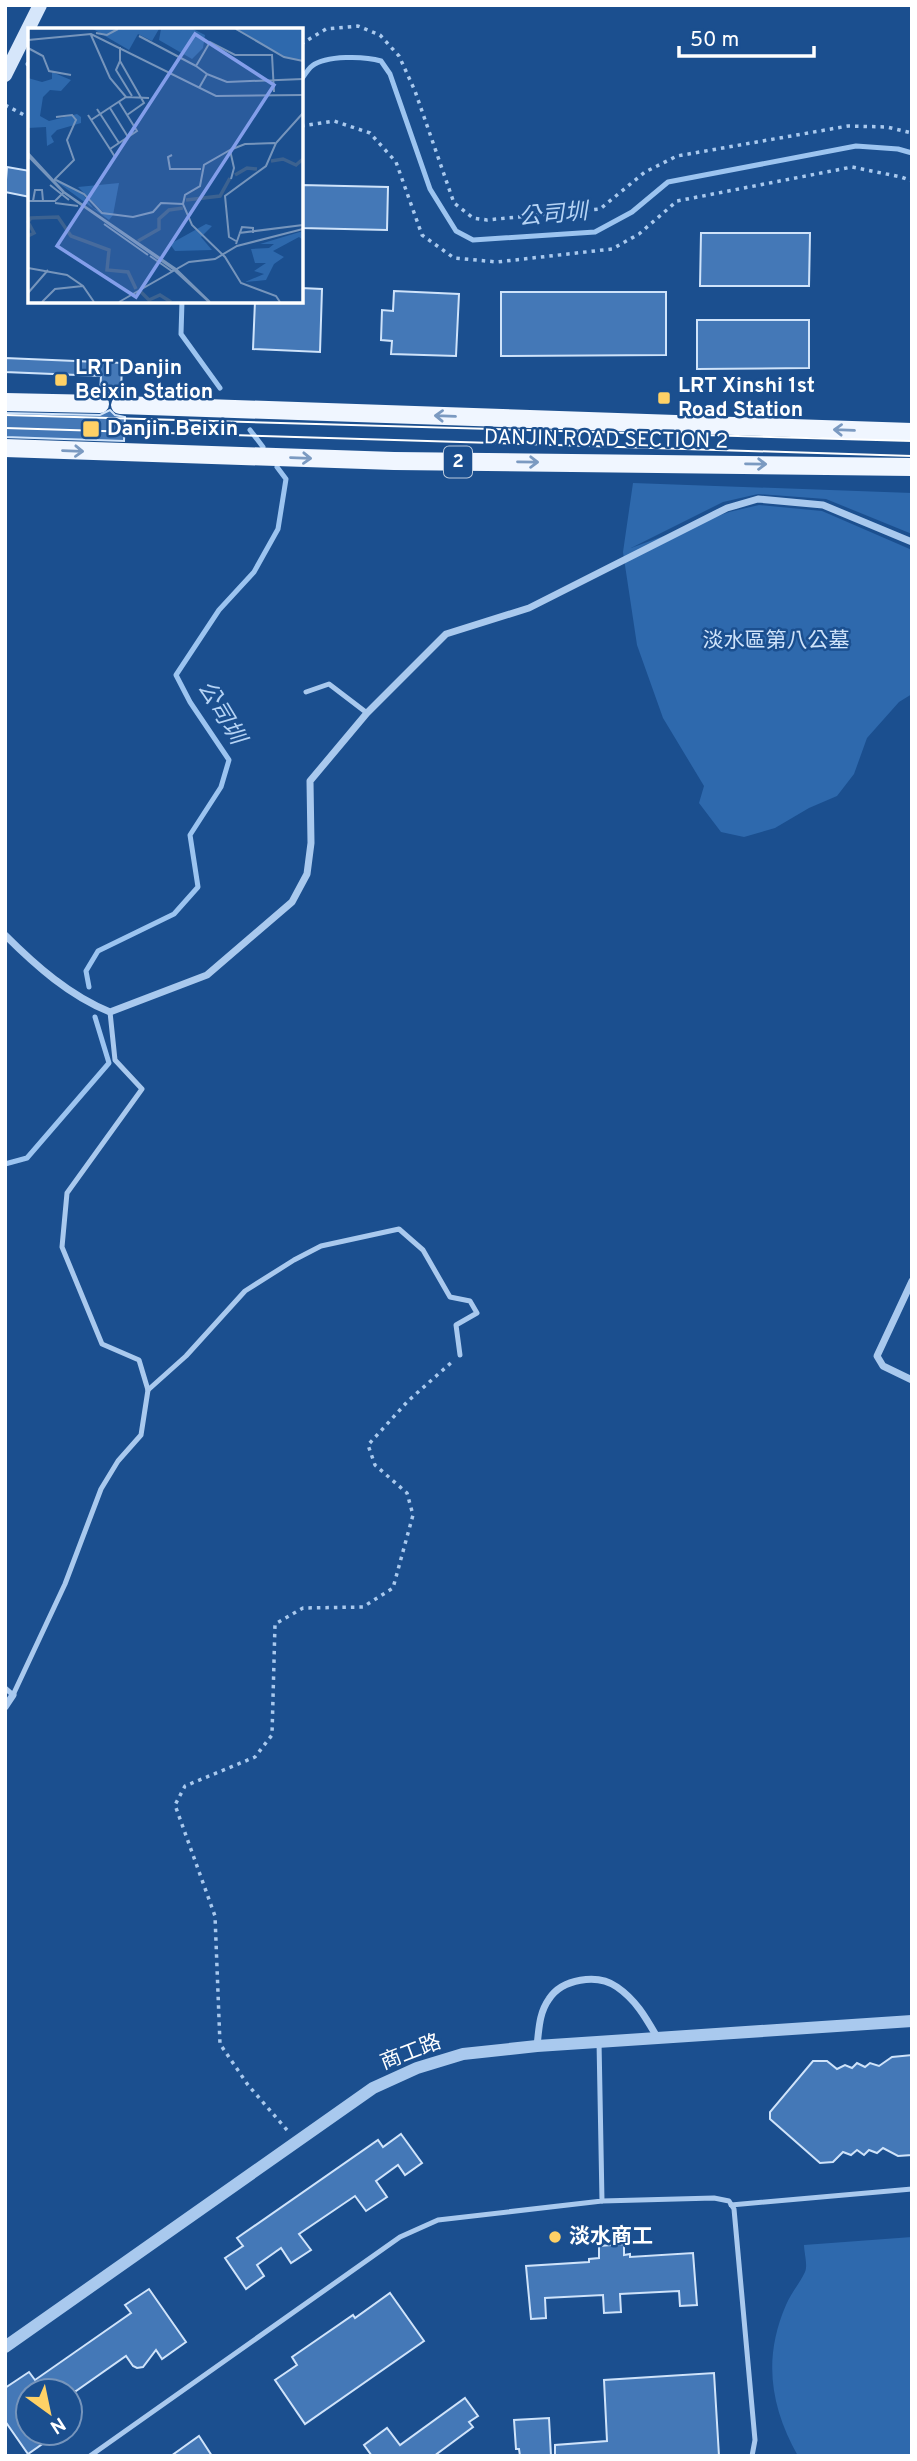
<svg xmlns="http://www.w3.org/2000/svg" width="917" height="2461" font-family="Overpass,'Noto Sans TC',sans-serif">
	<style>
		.green { fill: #2e69ad }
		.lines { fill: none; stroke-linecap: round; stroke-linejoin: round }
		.stream { stroke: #9cc4f0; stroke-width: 5 }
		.building { fill: #4478b7; stroke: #cfe3fa; stroke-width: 2 }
		.path { stroke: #a9c9ee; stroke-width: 3.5; stroke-dasharray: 3.5 5; stroke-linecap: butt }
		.service { stroke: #a9c9ee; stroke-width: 5 }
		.minor { stroke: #a9c9ee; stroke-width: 7 }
		.tertiary { stroke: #a9c9ee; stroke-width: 12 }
		.secondary { stroke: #d6e6fa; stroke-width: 14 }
		.primary { stroke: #f0f6ff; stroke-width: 18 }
		.tram { stroke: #fff; stroke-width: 2 }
		.oneway { stroke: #7b9ac1 }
		.poi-dot { fill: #ffd166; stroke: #1b4f8f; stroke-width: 2.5 }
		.labels { text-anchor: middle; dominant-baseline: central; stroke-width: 5; stroke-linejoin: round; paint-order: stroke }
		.shield { fill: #1b4f8f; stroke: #bbcadd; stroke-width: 2 }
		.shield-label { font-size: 19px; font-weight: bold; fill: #fff }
		.poi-label { font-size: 21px; font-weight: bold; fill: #fff; stroke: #1b4f8f; text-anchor: start }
		.street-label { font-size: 21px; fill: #fff; stroke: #1b4f8f }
		.park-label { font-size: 21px; fill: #cfe3fa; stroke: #1b4f8f }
		.water-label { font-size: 23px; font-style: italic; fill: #b5d3f5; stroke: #1b4f8f }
		.inset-river { fill: none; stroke: #3c6290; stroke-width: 3.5 }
		.inset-road { fill: none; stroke: #7695bc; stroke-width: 2 }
		.view { fill: #839eea; fill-opacity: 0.15; stroke: #839eea; stroke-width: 3.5 }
		.inset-edge { fill: none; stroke: #fff; stroke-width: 3.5 }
	</style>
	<rect width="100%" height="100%" fill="#1b4f8f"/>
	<g class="green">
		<path d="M633,483L912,493V534L826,499L758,494L723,502L631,548L729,512L759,505L822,511L912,550V694L899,702L867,738L854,774L837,796L809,808L775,828L744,837L721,832L699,803L704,786L663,718L637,645L623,552Z"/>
		<path d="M912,2237V2456H798C770,2406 763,2358 786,2305C791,2293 800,2283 805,2272C808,2265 804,2252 804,2245Z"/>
	</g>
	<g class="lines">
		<g class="stream">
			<path d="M28,64H30"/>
			<path d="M301,80C304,76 308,69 312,66C326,55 365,56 381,61L390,74L430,189L456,231L473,240L595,232L632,212L668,182L856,146L898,149L912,153"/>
			<path d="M182,301L181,334L220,388"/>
			<path d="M250,430L263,447"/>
			<path d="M89,987L86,971L98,951L174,914L198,887L190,835L221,787L229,760L190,702L176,675L219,610L254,572L278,529L286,479L277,467"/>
			<path d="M5,1164L27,1158L109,1063L95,1017"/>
		</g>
	</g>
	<g class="building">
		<path d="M7,167L30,171V197L5,192Z"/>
		<path d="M301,185L388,187L387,230L301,228Z"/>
		<path d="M701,233H810L809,286H700Z"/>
		<path d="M301,288L322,289L320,352L253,349L255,301H301Z"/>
		<path d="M394,291L459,294L456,356L391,354L392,341L381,340L382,310L393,311Z"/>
		<path d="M501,292H666V355L501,356Z"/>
		<path d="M697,320H809V368L697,369Z"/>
		<path d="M5,358L122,363L121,394L110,399L100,393L101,376L5,372Z"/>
		<path d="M110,410L115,415L125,417L124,441L5,437V413L100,415Z"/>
		<path d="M912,2055V2155L898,2156L883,2148L877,2153L869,2150L864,2155L857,2150L851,2155L843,2152L833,2162L820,2163L770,2119V2112L813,2061H827L837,2069L845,2065L852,2068L857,2063L865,2067L870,2063L879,2066L892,2057Z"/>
		<path d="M401,2134L422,2163L405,2175L398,2165L376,2181L387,2197L366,2211L355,2196L299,2234L311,2250L291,2263L281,2248L257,2265L264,2276L246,2289L225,2258L243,2246L237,2238L378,2140L383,2147Z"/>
		<path d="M624,2244V2255L630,2254V2257L693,2253L697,2305L680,2306L679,2291L620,2294L621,2312L604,2313L603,2295L545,2298L546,2318L531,2319L526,2266L589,2262V2259L599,2258V2246Z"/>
		<path d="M149,2289L186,2342L162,2359L156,2350L143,2367L137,2368L133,2366L126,2356L76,2391H28V2433H58L28,2454L5,2421V2388L29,2372L35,2380L131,2313L125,2305Z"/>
		<path d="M390,2293L424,2341L305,2424L275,2380L297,2365L292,2357L353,2315L355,2318Z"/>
		<path d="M714,2373L719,2456H555V2445L607,2441L604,2380Z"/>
		<path d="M465,2398L478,2416L469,2422L473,2427L434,2456H372L364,2445L387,2428L400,2445Z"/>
		<path d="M549,2418L551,2456H520L519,2449H516L514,2420Z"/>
		<path d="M199,2436L212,2456H171Z"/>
	</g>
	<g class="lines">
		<g class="path">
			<path d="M301,44L326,29L358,26L380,35L399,56L415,91L454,203L473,218L487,220L600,209L645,172L677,156L848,126L887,127L912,133"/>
			<path d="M5,105L30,118"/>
			<path d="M301,126L334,121L370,133L396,162L422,235L454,258L497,262L612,249L639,234L677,201L852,167L901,177L912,181"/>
			<path d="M287,2130L248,2085L220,2044L215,1916L175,1805L185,1786L255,1757L272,1735L275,1624L303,1608L363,1607L393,1588L413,1515L407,1493L375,1465L368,1445L408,1401L453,1361"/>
		</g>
		<g class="service">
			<path d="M306,692L329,684L367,713"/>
			<path d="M148,1390L186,1356L245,1291L294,1260L321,1246L399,1229L423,1250L450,1297L470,1301L477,1313L456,1325L460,1355"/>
			<path d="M5,1688L13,1695L65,1584L101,1489L118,1461L141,1435L148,1390L139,1360L102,1344L62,1247L67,1193L142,1089L115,1060L110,1012"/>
			<path d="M602,2201L714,2198L729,2201L734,2209L755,2440L752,2456"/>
			<path d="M731,2205L912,2189"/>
			<path d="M90,2456L400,2237L438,2220L602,2201L599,2041"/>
		</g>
		<g class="minor">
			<path d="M5,935C36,966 70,996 110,1012L207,975L292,902L307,874L311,843L310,781L367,713L446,634L529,608L727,508L758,499L823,505L912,542"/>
			<path d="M912,1281L877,1356L883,1366L912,1380"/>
			<path d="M5,1707L13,1695"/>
			<path d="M537,2046C539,2029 539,2013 549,1999C562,1979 597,1973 617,1987C636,2000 646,2018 657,2037"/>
		</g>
		<path class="tertiary" d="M5,2347L373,2088L417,2068L463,2054L537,2046L912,2021"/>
		<path class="secondary" d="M5,75L40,5"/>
		<g class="primary">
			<path d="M5,402L100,404"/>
			<path d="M120,405L912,432"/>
			<path d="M5,448L394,461L912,467"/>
		</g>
		<g class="tram">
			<path d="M5,415L912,441"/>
			<path d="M5,428L912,456"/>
		</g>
	</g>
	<defs><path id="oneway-shaft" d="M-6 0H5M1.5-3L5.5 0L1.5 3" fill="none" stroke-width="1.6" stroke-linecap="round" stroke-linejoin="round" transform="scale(1.75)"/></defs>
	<g class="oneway">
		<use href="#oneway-shaft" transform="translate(445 416) rotate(-178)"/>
		<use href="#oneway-shaft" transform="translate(844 430) rotate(-178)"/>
		<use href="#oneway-shaft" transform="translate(73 451) rotate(2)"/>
		<use href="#oneway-shaft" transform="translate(301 458) rotate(2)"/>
		<use href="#oneway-shaft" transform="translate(528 462) rotate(1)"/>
		<use href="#oneway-shaft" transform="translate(756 464) rotate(1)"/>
	</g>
	<g class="poi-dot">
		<rect x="54" y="373" width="14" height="14" rx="3.5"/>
		<rect x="657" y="391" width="14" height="14" rx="3.5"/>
		<rect x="82" y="420" width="18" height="18" rx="3.5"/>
		<circle cx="555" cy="2237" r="7"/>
	</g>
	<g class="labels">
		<rect class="shield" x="444" y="446.5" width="28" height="31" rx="5"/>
		<g class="shield-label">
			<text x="458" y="462">2</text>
		</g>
		<g class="poi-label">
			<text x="75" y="368">LRT Danjin<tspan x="75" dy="24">Beixin Station</tspan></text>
			<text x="678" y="386">LRT Xinshi 1st<tspan x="678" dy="24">Road Station</tspan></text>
			<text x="107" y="429">Danjin Beixin</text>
			<text x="569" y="2237">淡水商工</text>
		</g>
		<g class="street-label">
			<text transform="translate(606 440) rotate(1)">DANJIN ROAD SECTION 2</text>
			<text transform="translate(411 2053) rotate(-21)">商工路</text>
		</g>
		<g class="park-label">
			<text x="776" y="641">淡水區第八公墓</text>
		</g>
		<g class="water-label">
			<text transform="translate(553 216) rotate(-5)">公司圳</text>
			<text transform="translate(220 713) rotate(59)">公司圳</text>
		</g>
	</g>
	<g transform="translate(28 28)">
		<rect width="275" height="275" fill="#1b4f8f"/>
		<path d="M65,1H131L124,13L110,6L101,22ZM133,1H165L177,7L175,20L164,31L131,12ZM206,1H275V33L256,29ZM24,44L43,52L33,63L22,62L15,69L12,88L21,93L49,86L53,89V95L29,102L23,108L26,114L19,118L18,99L0,100V50L14,54L24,51ZM25,151L54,165L65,180L76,185L50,159L91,155L85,187L81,192ZM178,196L184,198L173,209L184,222L147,223L142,216ZM275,203V212L271,209L245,223L256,229L246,236L238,252L217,254L236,246L226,243L238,235H227L223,221L241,220L246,216H232Z" fill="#2e69ad"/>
		<path class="inset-river" d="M243,133L255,131L268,137L275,131M207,147L219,140L229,141M158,172L192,168L202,150M0,208L6,205L0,194L3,190L30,189L43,208L81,222L79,242L100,244L108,261M110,213L131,201V191L141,182L155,180M113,264L121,272L132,267L143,274"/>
		<path class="inset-road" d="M208,1L256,29L275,33M68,5L79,7L90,1M63,7L82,50L98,69M111,8L168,38M0,12L63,6L188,68L275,67M92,19V33L116,75L99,87M0,20L15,28L21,43L43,47M92,33L88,42L104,68M179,46L168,38L182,14L207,27H244L246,64M171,60L179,46L199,54L275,51M82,80L100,109M69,81L91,115M60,87L82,121M63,92L98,69L121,70M202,122L217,116L247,115M0,125L36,164L148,241L182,274M144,127L140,129L142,141H173M0,128L35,164L145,241L181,274M87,129L82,121L109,103L91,74M26,151L56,166L74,185L105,189L125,184L133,175L155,176L164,197L197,229L213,255L248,268L252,274M27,151L46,132L39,112L48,92L44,87L28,89M22,157L41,172M0,173H27L36,164M5,173L7,162H14L15,173M27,175L50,178M155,176L157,167L172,158L176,137L202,122L206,140L203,151M76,196L120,227M211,205L275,197M208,213L201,209L197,168L238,138L248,115L275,85M208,216L214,199L225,200V205M122,228L145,244M0,240L39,247L55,258L66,274M0,265L20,242M14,274L27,261L55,258M91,274L161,234L187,231L209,218L275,201"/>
		<path class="view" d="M167,6L246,57L108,269L29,218Z"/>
		<rect width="275" height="275" class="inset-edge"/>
	</g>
	<rect width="917" height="2461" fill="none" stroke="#ffffff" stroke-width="14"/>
	<g transform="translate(49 2412) rotate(147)"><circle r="33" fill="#1b4f8f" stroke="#7695bc" stroke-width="2"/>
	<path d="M0-5L12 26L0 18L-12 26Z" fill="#ffd166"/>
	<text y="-10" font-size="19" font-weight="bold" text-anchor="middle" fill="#ffffff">N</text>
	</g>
	<path d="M679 46v10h135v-10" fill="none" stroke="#ffffff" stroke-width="3.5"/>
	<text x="690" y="46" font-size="21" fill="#ffffff" stroke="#1b4f8f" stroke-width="5" paint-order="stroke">50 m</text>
</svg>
